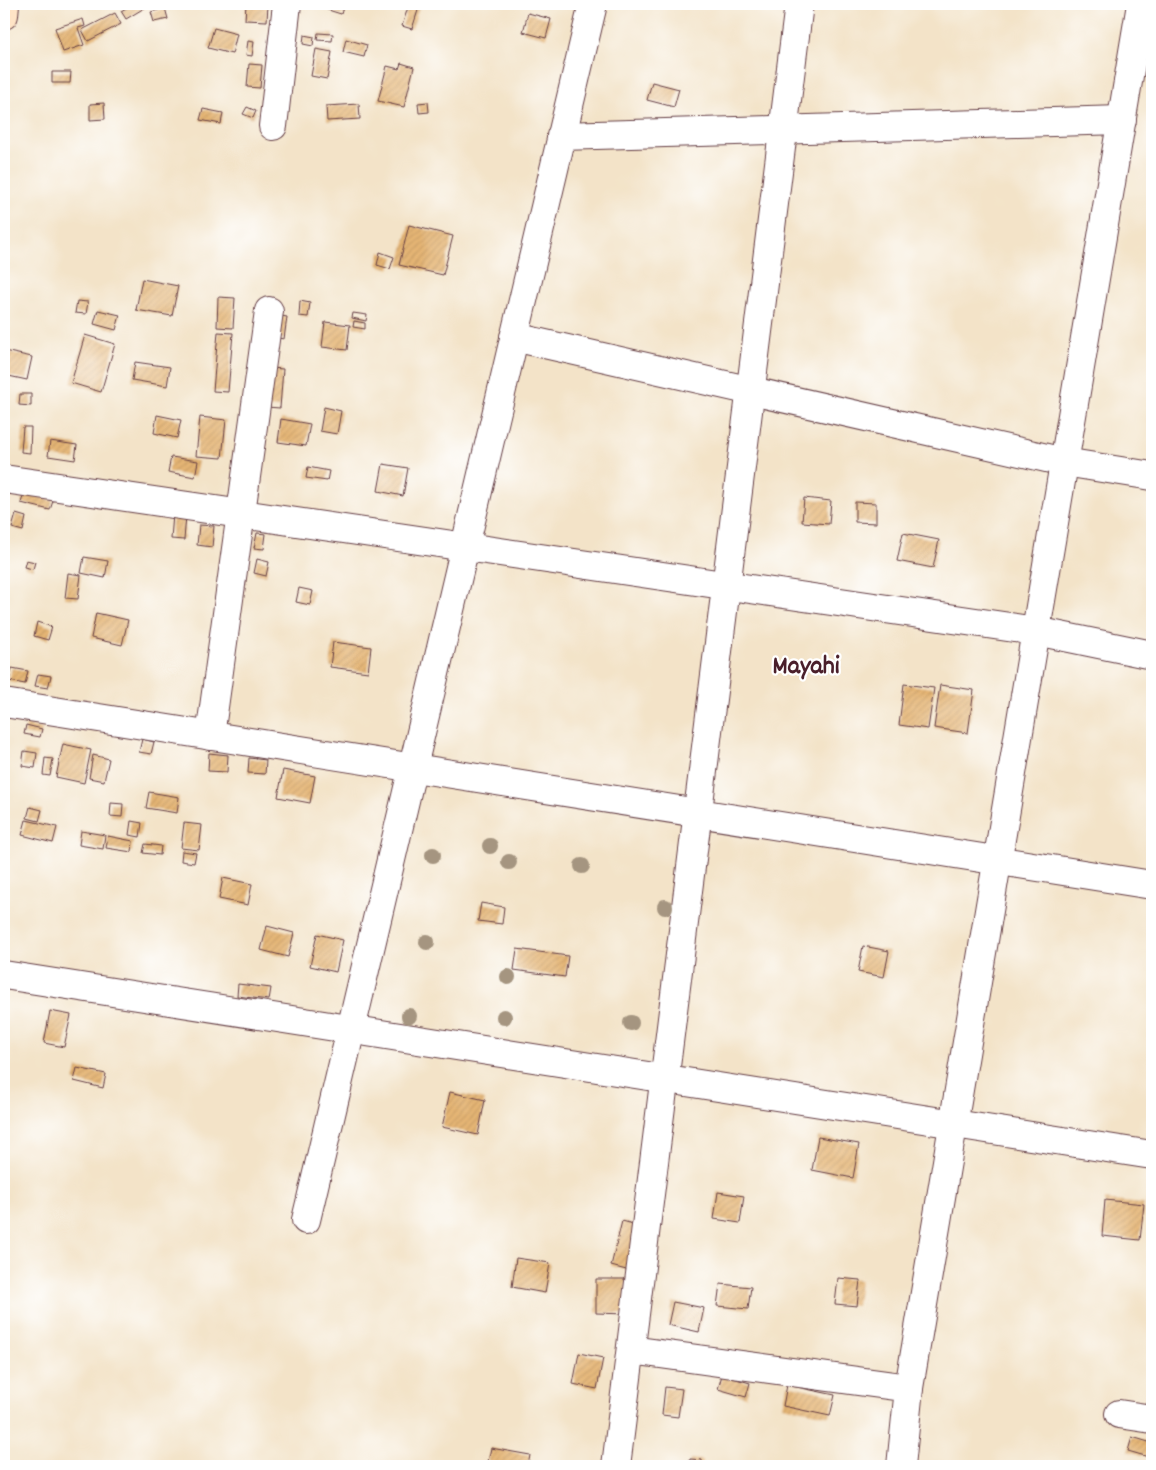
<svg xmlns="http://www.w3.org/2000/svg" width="1156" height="1470" font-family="Dekko,sans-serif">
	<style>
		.building { fill: url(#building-hatch) }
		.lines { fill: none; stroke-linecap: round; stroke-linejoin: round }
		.street-casing { stroke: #633c43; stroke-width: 30 }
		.secondary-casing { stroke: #633c43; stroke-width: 30 }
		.street { stroke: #fff; stroke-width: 28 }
		.secondary { stroke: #ffe4c6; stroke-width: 28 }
		.tree { fill: #a59580 }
		.labels { text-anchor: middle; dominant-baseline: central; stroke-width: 4.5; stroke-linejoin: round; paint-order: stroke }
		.town-label { font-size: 26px; font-weight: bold; fill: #4a1f2b; stroke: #fff }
	</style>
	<defs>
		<pattern id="building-hatch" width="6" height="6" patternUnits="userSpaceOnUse" patternTransform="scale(1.25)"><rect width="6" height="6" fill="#e5b574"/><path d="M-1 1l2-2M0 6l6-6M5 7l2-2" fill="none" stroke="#c69b65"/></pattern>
	</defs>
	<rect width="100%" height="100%" fill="#fff"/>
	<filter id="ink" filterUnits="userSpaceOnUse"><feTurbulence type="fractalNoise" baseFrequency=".02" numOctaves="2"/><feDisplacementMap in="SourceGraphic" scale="10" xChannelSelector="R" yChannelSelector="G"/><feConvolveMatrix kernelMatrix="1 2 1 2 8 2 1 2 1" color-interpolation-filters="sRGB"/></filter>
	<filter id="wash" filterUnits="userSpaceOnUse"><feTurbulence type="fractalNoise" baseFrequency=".0096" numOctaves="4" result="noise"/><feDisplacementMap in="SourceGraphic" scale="20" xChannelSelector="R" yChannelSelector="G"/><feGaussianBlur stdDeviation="1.12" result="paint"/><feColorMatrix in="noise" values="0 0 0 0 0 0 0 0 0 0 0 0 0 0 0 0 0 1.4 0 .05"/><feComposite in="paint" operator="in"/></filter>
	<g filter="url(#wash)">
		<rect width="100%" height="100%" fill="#f3e3c8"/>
		<g id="blocks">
			<g class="building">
				<path d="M133,4H151L126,19L121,11Z"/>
				<path d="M246,4H268L267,21L245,20Z"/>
				<path d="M327,4H344L341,14L325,9Z"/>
				<path d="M409,4H420L412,29L402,26Z"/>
				<path d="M165,8L168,19L154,22L151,12Z"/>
				<path d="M115,13L121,24L88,41L82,30Z"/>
				<path d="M528,13L551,19L546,38L523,32Z"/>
				<path d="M83,19L85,26L78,28L84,45L63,52L55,28Z"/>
				<path d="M214,28L237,34L232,54L208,48Z"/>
				<path d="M318,33L333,34L332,41L317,40Z"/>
				<path d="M304,35L314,37L313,46L303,44Z"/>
				<path d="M346,39L367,45L364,57L343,52Z"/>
				<path d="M248,41L254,42L252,56L246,55Z"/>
				<path d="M316,49L332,52L327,79L311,76Z"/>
				<path d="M401,63L414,67L404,107L378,101L387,66L399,69Z"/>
				<path d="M249,64L262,65L260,88L247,87Z"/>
				<path d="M52,72H71L70,83H52Z"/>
				<path d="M652,82L679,89L674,107L647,100Z"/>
				<path d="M428,102L429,112L419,113L418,103Z"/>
				<path d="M104,103L105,119L90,120V104Z"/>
				<path d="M359,104L360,119L327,121L326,106Z"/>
				<path d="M247,107L256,111L253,118L243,114Z"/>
				<path d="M203,109L223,113L221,124L200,120Z"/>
				<path d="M409,225L453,236L443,275L399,265Z"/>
				<path d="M380,252L394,257L390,269L377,265Z"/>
				<path d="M142,279L178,286L172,316L136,310Z"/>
				<path d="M218,297L235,298L233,328L217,327Z"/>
				<path d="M77,301L88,302L86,314L75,313Z"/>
				<path d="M300,301L310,303L308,317L299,316Z"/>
				<path d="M98,310L120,315L116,330L94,324Z"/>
				<path d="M353,313L367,315L366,321L352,318Z"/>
				<path d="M275,315L287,317L284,339L272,337Z"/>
				<path d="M354,321L365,323V329L353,327Z"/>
				<path d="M325,322L350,325L347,350L322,347Z"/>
				<path d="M218,332L233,333L228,392L213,391Z"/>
				<path d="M85,335L115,344L101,392L71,383Z"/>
				<path d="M4,351L32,357L27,380L4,375Z"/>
				<path d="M135,362L170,367L167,386L132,380Z"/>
				<path d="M270,368L283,369L280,408L266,407Z"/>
				<path d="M20,394H31V406L19,405Z"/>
				<path d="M324,407L341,411L337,434L320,431Z"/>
				<path d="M157,415L181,420L177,438L154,433Z"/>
				<path d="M200,417L226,420L222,458L196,456Z"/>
				<path d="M281,419L310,424L306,446L278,442Z"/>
				<path d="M23,427H31L30,453L21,452Z"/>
				<path d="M50,441L77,445L75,460L48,456Z"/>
				<path d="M171,457L198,461L195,477L168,472Z"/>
				<path d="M383,464L408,468L403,496L378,491Z"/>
				<path d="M308,467L329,471L327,481L306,478Z"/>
				<path d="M24,493L53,501L50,510L21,503Z"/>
				<path d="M804,498L831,501L829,524L802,522Z"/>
				<path d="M855,502L876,503V523L855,522Z"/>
				<path d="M16,514L26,517L23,531L12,528Z"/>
				<path d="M173,514L186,515L184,540L171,539Z"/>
				<path d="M199,525L214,526L212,547L197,545Z"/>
				<path d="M257,533L266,534L264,549L254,548Z"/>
				<path d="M903,533L939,540L933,568L897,561Z"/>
				<path d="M84,557L108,561L105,578L81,573Z"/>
				<path d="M257,559L269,562L266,576L254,573Z"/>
				<path d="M26,560L35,562L33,569L24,567Z"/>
				<path d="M68,573L81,575L78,599L65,598Z"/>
				<path d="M299,588L313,591L310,605L296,602Z"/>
				<path d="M96,613L128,620L122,645L91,638Z"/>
				<path d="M37,622L52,627L48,640L34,636Z"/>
				<path d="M333,642L371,647L368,672L330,667Z"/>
				<path d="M12,668L28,671L25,684L9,681Z"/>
				<path d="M38,674L51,676L48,688L35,686Z"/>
				<path d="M904,684L934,688L928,729L899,725Z"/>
				<path d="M940,685L974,690L968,733L934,728Z"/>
				<path d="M26,725L42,729L40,737L24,734Z"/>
				<path d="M142,739L154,742L151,754L139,752Z"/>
				<path d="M63,744L91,750L84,783L56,777Z"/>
				<path d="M24,751L37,753L35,768L22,766Z"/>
				<path d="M209,753L228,755L227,772L208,771Z"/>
				<path d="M93,755L109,759L104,781L89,778Z"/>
				<path d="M45,758L53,759L50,776L43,775Z"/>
				<path d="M249,758L266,760L265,774L248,773Z"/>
				<path d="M283,770L315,776L310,803L278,797Z"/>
				<path d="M149,792L179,797L177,813L146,808Z"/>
				<path d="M111,803L123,804L122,817L110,816Z"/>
				<path d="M30,807L42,810L39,821L27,818Z"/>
				<path d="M26,820L57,827L53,843L22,835Z"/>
				<path d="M131,821L142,823L140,837L129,835Z"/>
				<path d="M184,823L202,825L199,850L181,848Z"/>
				<path d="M81,831L105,835L103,849L79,845Z"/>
				<path d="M108,836L133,841L132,852L106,848Z"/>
				<path d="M145,844L161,846L160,855L143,853Z"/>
				<path d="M182,851L196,853L194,863L181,861Z"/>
				<path d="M223,878L252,884L248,905L219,899Z"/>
				<path d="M481,903L504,907L502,924L478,921Z"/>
				<path d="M267,926L294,933L288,957L261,950Z"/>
				<path d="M317,934L343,940L336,972L310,966Z"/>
				<path d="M863,946L889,951L884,977L858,972Z"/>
				<path d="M517,949L568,956L565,977L514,970Z"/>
				<path d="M238,984L271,988L269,1000L237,996Z"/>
				<path d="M50,1011L71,1015L64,1047L44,1043Z"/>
				<path d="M77,1068L106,1074L103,1088L74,1081Z"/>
				<path d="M450,1092L485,1100L478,1135L442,1127Z"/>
				<path d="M818,1137L859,1144L853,1178L812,1170Z"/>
				<path d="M718,1192L744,1196L740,1223L714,1219Z"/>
				<path d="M1105,1200L1144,1204L1140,1240L1102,1236Z"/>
				<path d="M622,1221L645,1227L634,1272L611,1266Z"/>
				<path d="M516,1258L550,1263L545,1293L512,1287Z"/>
				<path d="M838,1278L860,1280L857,1306L835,1304Z"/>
				<path d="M596,1279H626V1314L596,1313Z"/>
				<path d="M720,1284L751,1287L748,1309L717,1306Z"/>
				<path d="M673,1302L704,1308L699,1332L668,1325Z"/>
				<path d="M579,1353L603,1358L597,1389L573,1384Z"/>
				<path d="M722,1375L750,1383L746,1397L718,1389Z"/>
				<path d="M787,1385L835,1395L830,1416L783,1406Z"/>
				<path d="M665,1387L682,1389L678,1417L662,1415Z"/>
				<path d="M1132,1437L1152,1443V1458L1128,1451Z"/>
				<path d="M491,1448L530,1455L528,1466H487Z"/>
				<path d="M690,1459L702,1460V1466H689Z"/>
			</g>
		</g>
	</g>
	<g filter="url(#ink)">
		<use href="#blocks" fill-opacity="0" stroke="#633c43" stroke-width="1"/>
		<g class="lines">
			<g class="street-casing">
				<g id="street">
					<path d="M273,126L287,4"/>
					<path d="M561,136L1122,120"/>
					<path d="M514,337L1064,462L1152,476"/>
					<path d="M4,479L1036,631L1152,655"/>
					<path d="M4,703L1152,885"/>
					<path d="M210,736L269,311"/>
					<path d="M4,975L1152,1155"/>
					<path d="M306,1220L593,4"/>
					<path d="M631,1350L909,1388"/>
					<path d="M1119,1414L1152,1419"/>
					<path d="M616,1466L799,4"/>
					<path d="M901,1466L909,1388L1141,4"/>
				</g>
			</g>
			<g class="secondary-casing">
				<path id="secondary" d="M4,15L5,4"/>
			</g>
			<use href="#street" class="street"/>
			<use href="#secondary" class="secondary"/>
		</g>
		<g class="tree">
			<circle cx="490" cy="846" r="8"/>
			<circle cx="433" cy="855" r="8"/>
			<circle cx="509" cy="862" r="8"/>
			<circle cx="582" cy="866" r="8"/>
			<circle cx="665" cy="907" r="8"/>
			<circle cx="427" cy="942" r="8"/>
			<circle cx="508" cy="977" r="8"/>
			<circle cx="409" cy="1016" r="8"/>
			<circle cx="504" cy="1017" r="8"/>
			<circle cx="631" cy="1023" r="8"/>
		</g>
	</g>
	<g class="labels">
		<g class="town-label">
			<text x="806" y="667">Mayahi</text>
		</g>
	</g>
	<rect width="1156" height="1470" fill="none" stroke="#fff" stroke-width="20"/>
</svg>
